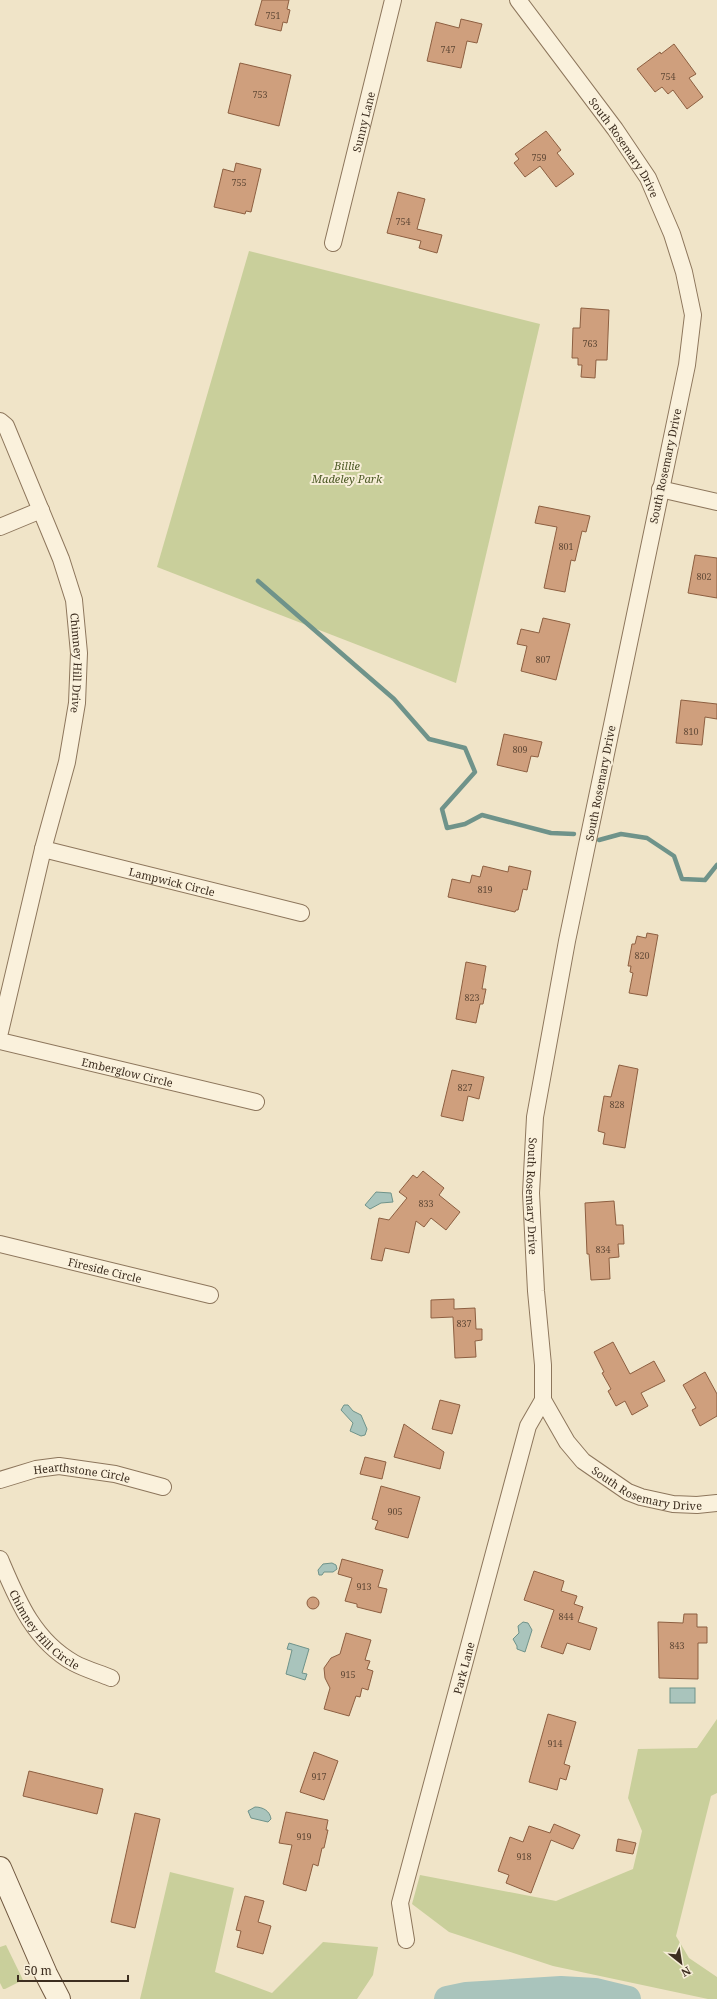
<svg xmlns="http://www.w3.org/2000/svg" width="717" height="1999" font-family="'Noto Serif',serif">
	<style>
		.green { fill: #c9cf9b }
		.water { fill: #a9c4bc; stroke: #6f938a }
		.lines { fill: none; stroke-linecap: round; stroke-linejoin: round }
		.stream { stroke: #6f938a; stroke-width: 4.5 }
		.river { stroke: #a9c4bc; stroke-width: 26 }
		.building { fill: #cf9f7d; stroke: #8d5f41 }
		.minor-casing { stroke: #8d765c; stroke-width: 18 }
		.secondary-casing { stroke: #6f573f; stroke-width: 24 }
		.minor { stroke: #faf1dc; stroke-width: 16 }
		.secondary { stroke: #faf1dc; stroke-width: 22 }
		.labels { text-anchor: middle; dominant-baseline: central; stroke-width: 4; stroke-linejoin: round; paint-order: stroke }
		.number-label { font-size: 9px; fill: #624a37 }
		.street-label { font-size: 11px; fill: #3d2e20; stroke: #f7eed8 }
		.park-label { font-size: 11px; font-style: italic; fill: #4d5a26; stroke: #f7eed8 }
	</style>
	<rect width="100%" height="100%" fill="#f0e4c8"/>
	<g class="green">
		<path d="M249,251L540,324L456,683L157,567Z"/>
		<path d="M717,1719V1793L711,1796L676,1936L689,1958L717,1977V1999H708L553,1966L449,1932L412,1904L420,1875L556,1901L633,1869L642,1831L628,1798L638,1749L697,1748Z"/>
		<path d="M170,1872L234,1888L215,1972L272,1993L323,1942L378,1947L373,1975L357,1999H140Z"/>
		<path d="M6,1945L23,1980L5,1989H3L0,1983V1947Z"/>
	</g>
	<g class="water">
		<path d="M376,1192L391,1193L393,1202L381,1203L370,1209L365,1205Z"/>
		<path d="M344,1405H348L353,1411L361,1415L367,1429L365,1435L361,1436L350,1431L353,1423L341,1410Z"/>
		<path d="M332,1563L336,1565L337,1569L333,1572H324L322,1575H319L318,1570L323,1564Z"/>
		<path d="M523,1622L528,1623L532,1630L525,1652L517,1649V1646L513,1639L519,1633L518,1626Z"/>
		<path d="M289,1643L309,1649L302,1673L307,1674L305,1680L286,1674L292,1650L287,1649Z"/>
		<rect x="670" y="1688" width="25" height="15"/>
		<path d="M255,1807C263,1807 270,1811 271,1819L268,1822L251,1818L248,1811Z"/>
	</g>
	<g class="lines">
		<g class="stream">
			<path d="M258,581L394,699L429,739L465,748L475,772L442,809L447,828L465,824L482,815L551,833L574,834"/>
			<path d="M599,840L621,834L647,838L674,856L682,879L705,880L717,865"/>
		</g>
		<path class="river" d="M447,1999L466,1995L561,1989L595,1991L628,1999"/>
	</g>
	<g class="building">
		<path d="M262,0H289L287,9L290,10L287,23L283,22L281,31L255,25Z"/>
		<path d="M461,19L482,24L477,43L467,41L461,68L427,61L436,22L459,28Z"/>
		<path d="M674,44L696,74L689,78L703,97L687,109L673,90L668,94L662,87L655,92L637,69L660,52L661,54Z"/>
		<path d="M240,63L291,75L279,126L228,113Z"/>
		<path d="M546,131L561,150L557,153L574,174L556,187L540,166L525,177L514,163L519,159L515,154Z"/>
		<path d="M236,163L261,169L251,212L246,211L245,214L214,207L223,169L234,172Z"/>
		<path d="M398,192L425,199L417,229L442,235L437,253L419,248L421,241L387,233Z"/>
		<path d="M581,308L609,310L607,360H596L595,378L581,377L582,365H578V358H572L573,328H580Z"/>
		<path d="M539,506L590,516L586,532L582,531L575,561L571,560L565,592L544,588L557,527L535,523Z"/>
		<path d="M695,555L717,558V598L688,593Z"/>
		<path d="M543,618L570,624L556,680L521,671L527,646L517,644L521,629L539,633Z"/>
		<path d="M681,700L717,704V719L705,717L702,745L676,743Z"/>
		<path d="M504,734L542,742L538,757L531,756L527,772L497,765Z"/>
		<path d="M483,866L508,872L509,866L531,871L527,890L523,889L518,910H516L515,912L448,897L452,879L470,883L472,875L480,877Z"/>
		<path d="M647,933L658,935L647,996L629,993L633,973L630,972L631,966H628L632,944H635L637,936L646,938Z"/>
		<path d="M466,962L486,966L482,989H486L483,1004H480L476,1023L456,1019Z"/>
		<path d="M619,1065L638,1069L625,1148L603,1144L605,1133L598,1131L604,1096L611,1097Z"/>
		<path d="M452,1070L484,1077L479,1099L468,1096L463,1121L441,1116Z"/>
		<path d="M423,1171L444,1188L439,1195L460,1212L446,1230L431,1218L424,1227L416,1221L409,1253L385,1248L382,1261L371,1259L379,1218L389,1220L407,1198L399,1192L413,1175L417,1178Z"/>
		<path d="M614,1201L616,1225H623L624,1244H618L619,1257L609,1258L610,1279L591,1280L589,1254H587L585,1203Z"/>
		<path d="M454,1299V1309L475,1308L476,1329H482V1340L475,1341L476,1357L455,1358L453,1317L431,1318V1300Z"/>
		<path d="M613,1342L630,1374L654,1361L665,1381L641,1393L648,1406L632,1415L625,1401L616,1406L608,1391L611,1389L602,1373L604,1372L594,1352Z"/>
		<path d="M705,1372L717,1394V1416L700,1426L692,1410L696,1408L683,1385Z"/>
		<path d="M440,1400L460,1405L452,1434L432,1429Z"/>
		<path d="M404,1424L444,1452L440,1469L394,1457Z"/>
		<path d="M365,1457L386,1462L382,1479L360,1474Z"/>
		<path d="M381,1486L420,1497L408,1538L375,1529L378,1521L372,1519Z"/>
		<path d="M342,1559L383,1570L378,1587L387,1589L381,1613L357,1607V1604L345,1601L352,1578L338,1574Z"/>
		<path d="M534,1571L564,1581L561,1591L577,1596L574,1604L583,1607L578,1622L597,1628L590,1650L567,1643L563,1654L541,1647L554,1610L524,1600Z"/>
		<circle cx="313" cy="1603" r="6"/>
		<path d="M684,1614H697V1627H707V1643H698V1679L659,1678L658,1622L683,1623Z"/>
		<path d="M346,1633L371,1640L365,1660L370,1661L367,1669L373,1671L368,1690L362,1688L360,1697L356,1696L349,1716L324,1709L330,1688L325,1678L324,1668L331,1658L340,1654Z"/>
		<path d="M548,1714L576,1722L564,1764L570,1766L566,1780L560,1778L557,1790L529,1782Z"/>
		<path d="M314,1752L338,1761L324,1800L300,1792Z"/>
		<path d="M29,1771L103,1789L97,1814L23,1796Z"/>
		<path d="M286,1812L328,1820L326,1830H328L324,1848H322L318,1866L313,1864L306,1891L283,1884L292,1845L279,1843Z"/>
		<path d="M135,1813L160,1819L135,1928L111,1922Z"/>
		<path d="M554,1824L580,1835L573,1849L551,1840L531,1893L506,1883L509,1875L498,1871L510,1837L523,1842L529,1826L550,1833Z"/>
		<path d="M618,1839L636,1843L633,1854L616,1851Z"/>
		<path d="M245,1896L264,1901L258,1922L271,1926L263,1954L237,1947L241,1931L236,1930Z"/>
	</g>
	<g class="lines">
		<g class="minor-casing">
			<g id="minor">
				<path id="s1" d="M518,0L615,129L648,178L672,234L684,272L693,315L687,365L567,941L535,1117L531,1193L536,1291L543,1365V1400L567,1442L583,1461L628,1492L641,1497L673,1504L697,1505L717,1503"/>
				<path id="s2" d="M333,243L393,0"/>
				<path id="s3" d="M0,421L6,426L61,559L74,600L79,653L77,703L67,762L43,849L0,1032"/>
				<path d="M660,489L717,502"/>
				<path d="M0,527L41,510"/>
				<path id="s4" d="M43,849L301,913"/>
				<path id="s5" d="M0,1041L256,1102"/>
				<path id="s6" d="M0,1244L210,1295"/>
				<path id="s7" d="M0,1480L36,1469L59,1466L115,1474L163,1487"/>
				<path id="s8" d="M0,1559C17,1599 33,1640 74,1663C85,1669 99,1673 111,1678"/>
				<path id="s9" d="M406,1940L400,1903L528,1426L543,1400"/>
			</g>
		</g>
		<g class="secondary-casing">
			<path id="secondary" d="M0,1868L46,1974L59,1999"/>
		</g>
		<use href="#minor" class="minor"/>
		<use href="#secondary" class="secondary"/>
	</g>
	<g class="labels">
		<g class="number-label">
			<text x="273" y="15">751</text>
			<text x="448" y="49">747</text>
			<text x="668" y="76">754</text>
			<text x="260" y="94">753</text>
			<text x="539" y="157">759</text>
			<text x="239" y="182">755</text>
			<text x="403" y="221">754</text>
			<text x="590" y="343">763</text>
			<text x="566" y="546">801</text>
			<text x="704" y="576">802</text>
			<text x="543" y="659">807</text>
			<text x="691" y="731">810</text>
			<text x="520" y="749">809</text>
			<text x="485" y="889">819</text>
			<text x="642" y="955">820</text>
			<text x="472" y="997">823</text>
			<text x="465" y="1087">827</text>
			<text x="617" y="1104">828</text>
			<text x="426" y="1203">833</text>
			<text x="603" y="1249">834</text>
			<text x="464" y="1323">837</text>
			<text x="395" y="1511">905</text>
			<text x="364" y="1586">913</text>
			<text x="566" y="1616">844</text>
			<text x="677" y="1645">843</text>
			<text x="348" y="1674">915</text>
			<text x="555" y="1743">914</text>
			<text x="319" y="1776">917</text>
			<text x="304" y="1836">919</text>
			<text x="524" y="1856">918</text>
		</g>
		<g class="street-label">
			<text stroke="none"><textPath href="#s2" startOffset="125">Sunny Lane</textPath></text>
			<text stroke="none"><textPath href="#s1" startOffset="182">South Rosemary Drive</textPath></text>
			<text transform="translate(665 466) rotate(-78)">South Rosemary Drive</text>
			<text stroke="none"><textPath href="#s3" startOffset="258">Chimney Hill Drive</textPath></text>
			<text transform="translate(600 783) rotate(-79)">South Rosemary Drive</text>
			<text stroke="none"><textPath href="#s4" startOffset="133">Lampwick Circle</textPath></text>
			<text stroke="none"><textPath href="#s5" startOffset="131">Emberglow Circle</textPath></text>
			<text stroke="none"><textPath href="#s1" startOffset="1262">South Rosemary Drive</textPath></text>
			<text stroke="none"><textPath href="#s6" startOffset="108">Fireside Circle</textPath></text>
			<text stroke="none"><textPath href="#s7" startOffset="84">Hearthstone Circle</textPath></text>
			<text stroke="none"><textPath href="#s1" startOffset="1611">South Rosemary Drive</textPath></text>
			<text stroke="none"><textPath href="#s8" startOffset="85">Chimney Hill Circle</textPath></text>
			<text stroke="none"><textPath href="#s9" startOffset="281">Park Lane</textPath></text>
		</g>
		<g class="park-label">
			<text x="347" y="465">Billie<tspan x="347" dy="13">Madeley Park</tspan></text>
		</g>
	</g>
	<g transform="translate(681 1963) rotate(150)" stroke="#f7eed8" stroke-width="3" paint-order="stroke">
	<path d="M0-3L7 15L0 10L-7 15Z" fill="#3d2e20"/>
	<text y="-6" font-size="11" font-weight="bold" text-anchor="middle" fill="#3d2e20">N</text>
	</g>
	<path d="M18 1975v6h110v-6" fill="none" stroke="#3d2e20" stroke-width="2"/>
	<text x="24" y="1975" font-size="12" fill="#3d2e20" stroke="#f7eed8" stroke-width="3" paint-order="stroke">50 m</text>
</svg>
